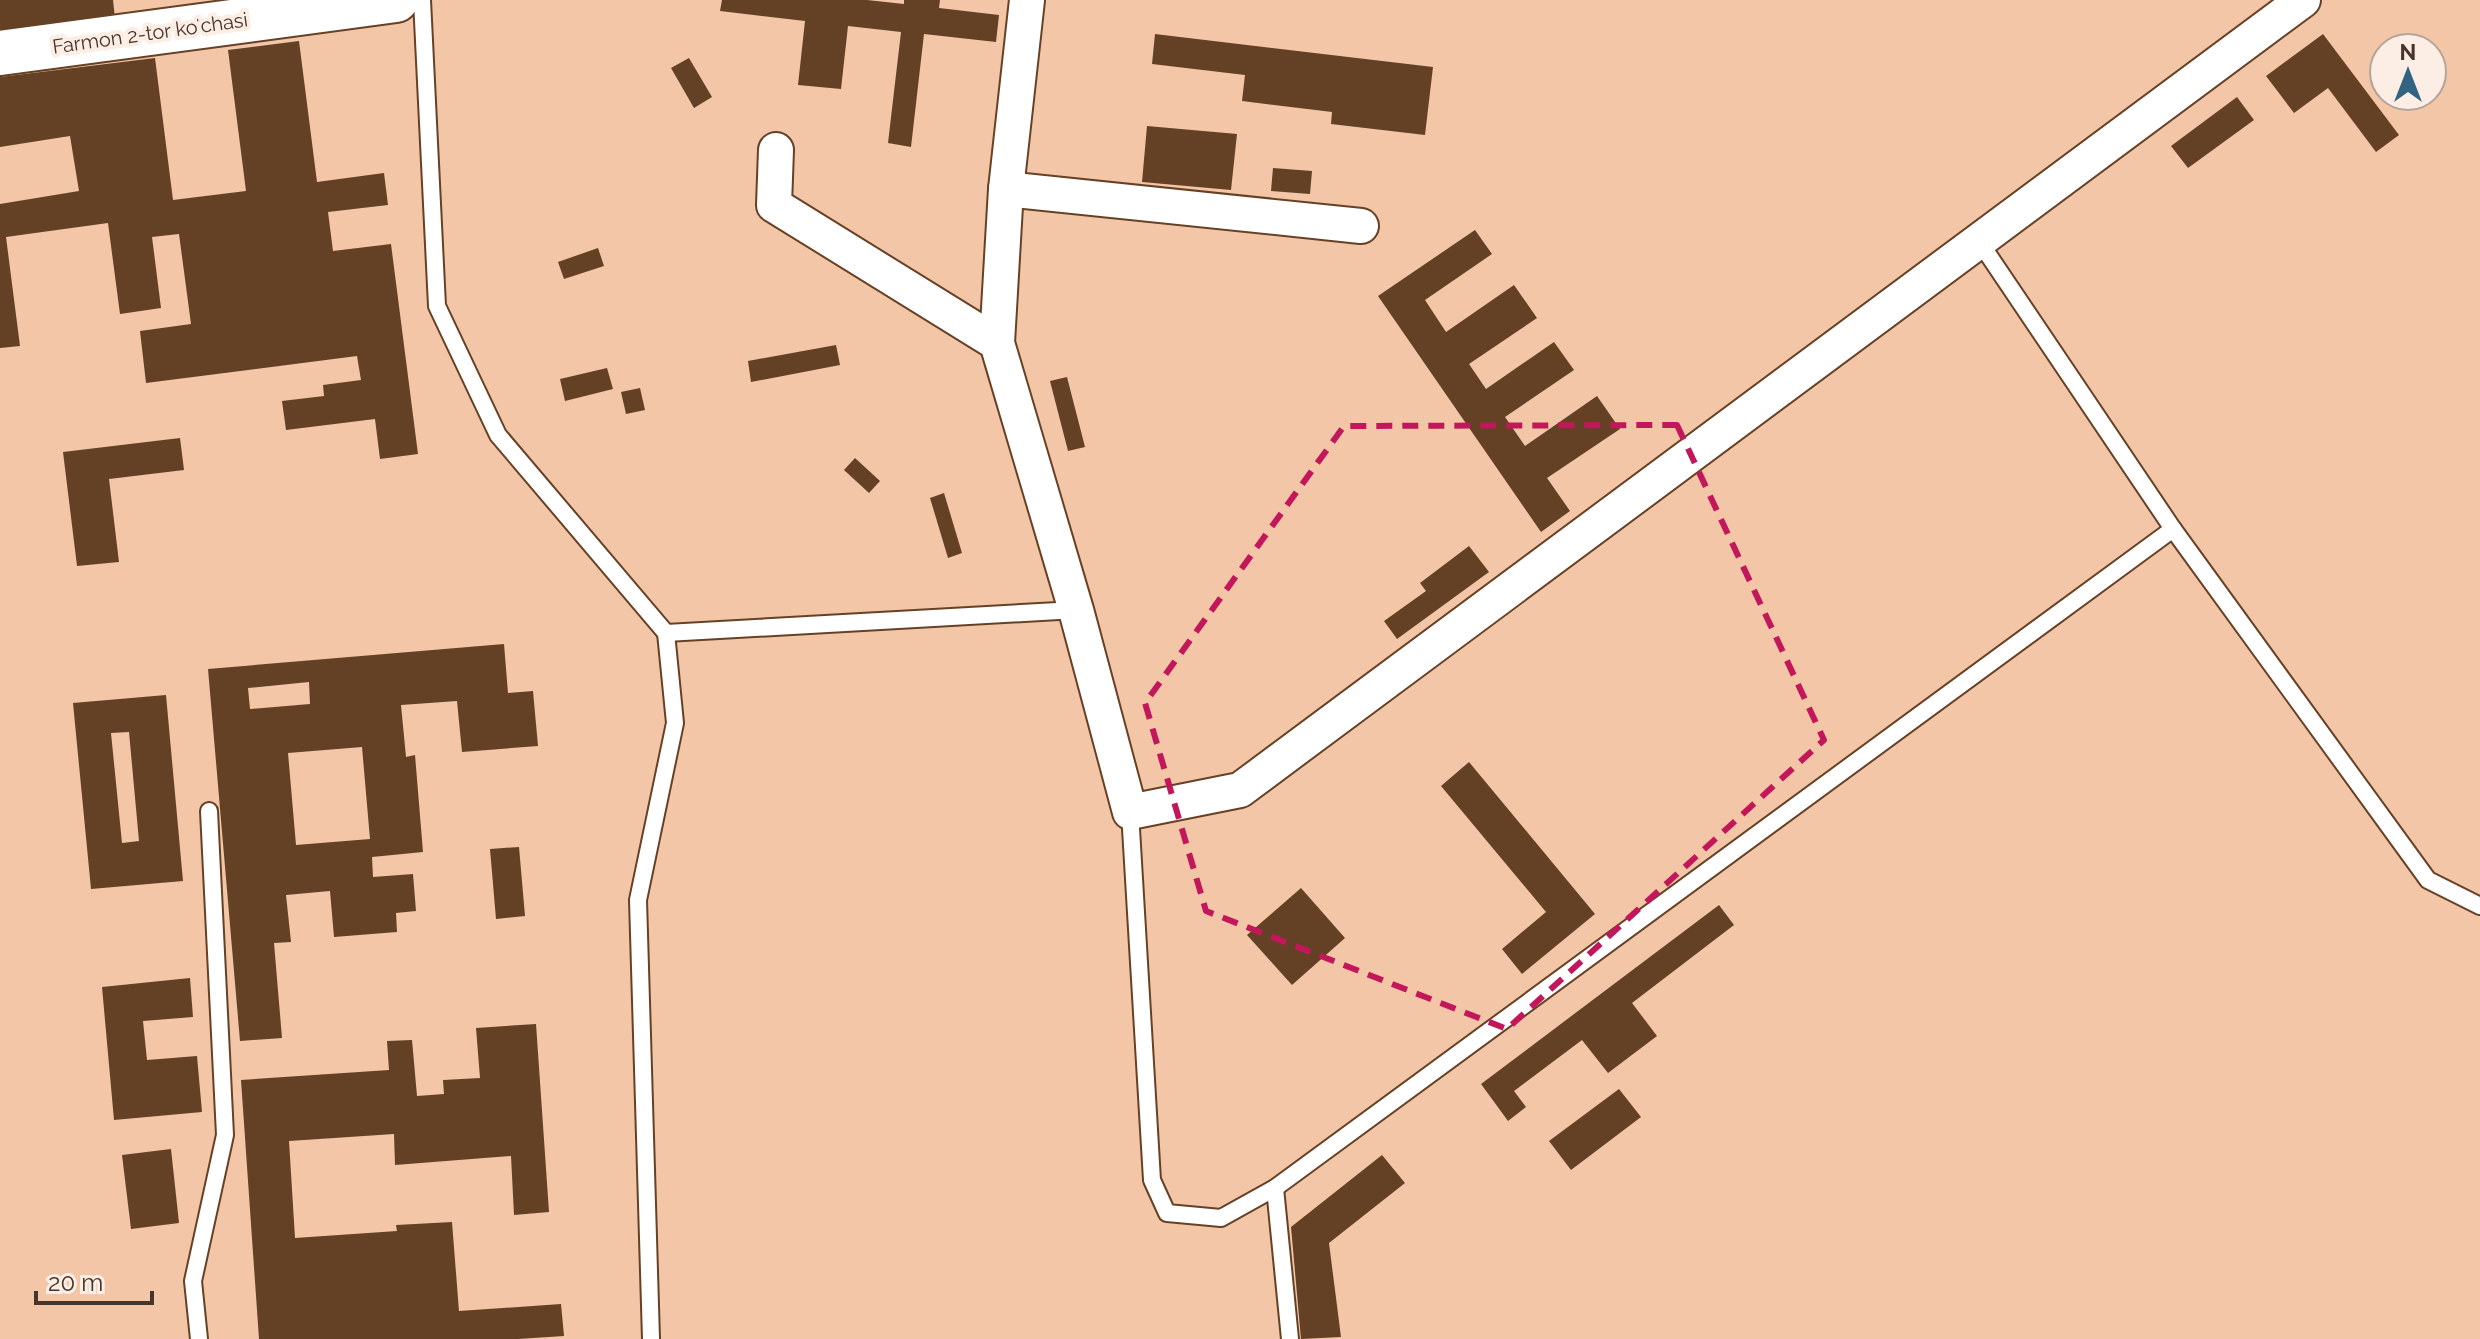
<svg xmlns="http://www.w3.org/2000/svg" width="2480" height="1339" font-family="Raleway,sans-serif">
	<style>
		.building { fill: #644024; fill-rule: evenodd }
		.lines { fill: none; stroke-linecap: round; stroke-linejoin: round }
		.lane-casing { stroke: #664125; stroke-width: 20 }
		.street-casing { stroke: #664125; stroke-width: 38 }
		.secondary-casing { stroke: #664125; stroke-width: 48 }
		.lane { stroke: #fff; stroke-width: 16 }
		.street { stroke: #fff; stroke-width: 34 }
		.secondary { stroke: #fff; stroke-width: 44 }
		.marked { fill: none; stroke: #c2185b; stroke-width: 6; stroke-dasharray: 16 10; stroke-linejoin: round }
		.labels { text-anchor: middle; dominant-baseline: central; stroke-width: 8; stroke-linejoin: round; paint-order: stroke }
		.street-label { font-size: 20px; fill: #473529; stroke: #fceee5 }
	</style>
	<rect width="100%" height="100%" fill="#f3c6a7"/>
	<g class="building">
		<path d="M0,0H113L115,18L0,34Z"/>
		<path d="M722,0H867L904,4V0H940L939,8L999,15L996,42L924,34L911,147L888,143L901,32L848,26L841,89L798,85L805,21L720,11Z"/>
		<path d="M1155,34L1433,67L1425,135L1331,124L1332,112L1242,101L1245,75L1152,64Z"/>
		<path d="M2323,34L2399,135L2376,152L2328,88L2294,113L2266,76Z"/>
		<path d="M299,41L317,182L384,173L388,205L328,212L333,251L391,244L418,454L380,459L375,419L286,430L282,401L324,396L323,385L361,380L357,356L146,383L140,331L191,324L179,234L152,237L161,308L120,314L108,223L6,237L20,346L0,348V204L79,191L70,136L0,147V77L155,58L173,200L246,191L228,50Z"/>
		<path d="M689,58L712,97L694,108L671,68Z"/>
		<path d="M2237,97L2254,120L2188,168L2171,146Z"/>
		<path d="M1147,126L1237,134L1231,190L1142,182Z"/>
		<path d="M1273,168L1312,171L1310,194L1271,191Z"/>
		<path d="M1475,230L1492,254L1425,300L1446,332L1514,285L1537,318L1469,364L1486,389L1554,342L1574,370L1505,417L1525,446L1597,396L1620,429L1547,478L1570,511L1541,532L1378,296Z"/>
		<path d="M598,248L604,266L564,279L558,262Z"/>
		<path d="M836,345L840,365L751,382L748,361Z"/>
		<path d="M607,368L613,389L565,401L560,379Z"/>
		<path d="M1067,377L1085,447L1068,451L1050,381Z"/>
		<path d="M640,388L645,410L626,414L621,392Z"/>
		<path d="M180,438L184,470L109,479L119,562L77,566L63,452Z"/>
		<path d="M855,458L880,481L869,493L844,470Z"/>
		<path d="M944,493L962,553L948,558L930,498Z"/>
		<path d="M1469,546L1489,572L1397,639L1384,621L1426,591L1420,583Z"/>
		<path d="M504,644L508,693L533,691L538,746L462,752L457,701L401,705L406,757L415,755L423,852L372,857L373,877L413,874L416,911L396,913L397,932L334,937L330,891L286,895L291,942L274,943L282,1038L240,1041L208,669ZM309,682L310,704L250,709L248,688ZM362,747L370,839L296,845L288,753Z"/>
		<path d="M166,695L183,881L91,889L73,703ZM129,732L139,841L122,843L111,733Z"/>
		<path d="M1469,762L1595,914L1522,974L1502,949L1546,912L1441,786Z"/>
		<path d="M519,847L525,916L496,919L490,849Z"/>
		<path d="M1301,888L1345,938L1292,985L1247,935Z"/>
		<path d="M1719,905L1734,925L1632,1003L1657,1036L1608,1073L1582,1040L1514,1091L1526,1107L1508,1121L1481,1084Z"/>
		<path d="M190,978L193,1017L143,1021L147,1060L197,1056L202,1112L114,1120L102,987Z"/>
		<path d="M536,1024L549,1212L514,1215L511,1156L395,1165L394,1134L289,1141L295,1238L397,1231L396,1225L452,1222L459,1311L561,1304L564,1336L518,1339H259L241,1080L389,1070L387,1041L412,1040L417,1096L444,1094L443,1080L480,1078L476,1028Z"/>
		<path d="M1619,1089L1641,1117L1571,1170L1549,1141Z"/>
		<path d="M171,1149L179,1223L131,1229L122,1155Z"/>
		<path d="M1382,1155L1405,1183L1329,1243L1341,1337L1301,1339L1291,1227Z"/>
	</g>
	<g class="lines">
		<g class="lane-casing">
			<g id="lane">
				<path d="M422,0L437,306L498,435L666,633L1076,610"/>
				<path d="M1979,241L2173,529L2428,880L2480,906"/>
				<path d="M1130,812L1152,1180L1167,1213L1221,1218L1275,1188L2173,529"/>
				<path d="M1275,1188L1290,1339"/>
				<path d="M199,1339L193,1281L225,1135L209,811"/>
				<path d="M651,1339L638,900L675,723L666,633"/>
			</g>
		</g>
		<g class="street-casing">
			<g id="street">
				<path d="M1027,0L1006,189L997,343L1076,610L1130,812L1240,790L2303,0"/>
				<path d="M776,150L774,205L997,343"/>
				<path d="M1006,189L1361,226"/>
			</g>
		</g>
		<g class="secondary-casing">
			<path id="secondary" d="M0,53L396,0"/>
		</g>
		<use href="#lane" class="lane"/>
		<use href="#street" class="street"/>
		<use href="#secondary" class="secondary"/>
	</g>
	<path class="marked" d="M1677,425L1824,740L1507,1029L1206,911L1145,703L1344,426Z"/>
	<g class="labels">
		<g class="street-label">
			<text transform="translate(150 33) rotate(-8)">Farmon 2-tor koʻchasi</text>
		</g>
	</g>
	<g transform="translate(2408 72)"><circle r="38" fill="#fceee5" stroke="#b4a49a" stroke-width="2"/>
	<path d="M0-6L14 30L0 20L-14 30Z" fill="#326482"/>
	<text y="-12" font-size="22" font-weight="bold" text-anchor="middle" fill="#473529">N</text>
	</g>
	<path d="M36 1291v12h116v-12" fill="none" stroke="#473529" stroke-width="4"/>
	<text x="48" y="1291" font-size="24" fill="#473529" stroke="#fceee5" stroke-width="6" paint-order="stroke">20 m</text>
</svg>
